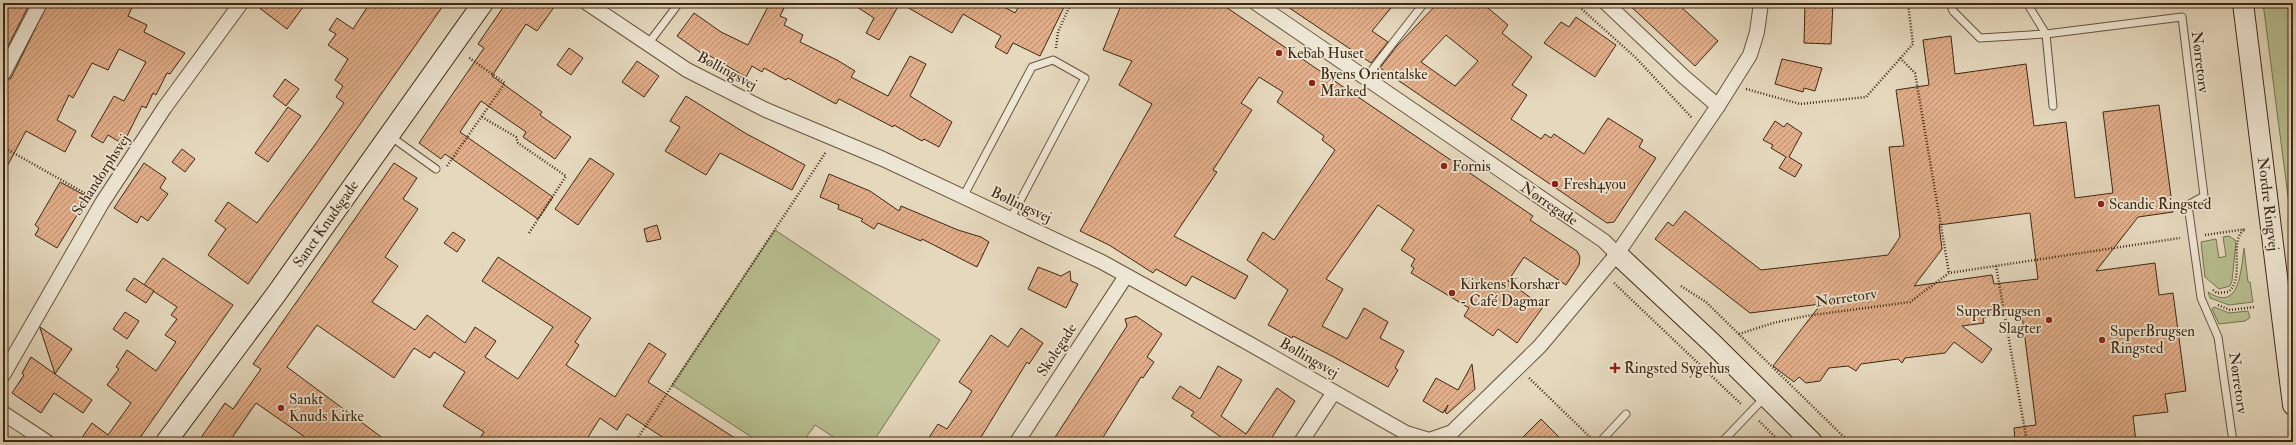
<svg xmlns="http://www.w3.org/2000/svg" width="2296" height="445" font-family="'IM FELL Double Pica',serif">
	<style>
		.grass { fill: #b7be8f; stroke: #7a7351 }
		.building { fill: url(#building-hatch); stroke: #3e2813; fill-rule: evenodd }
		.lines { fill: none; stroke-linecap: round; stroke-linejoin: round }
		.lane-casing { stroke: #68543e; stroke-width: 9 }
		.street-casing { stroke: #68543e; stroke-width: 16 }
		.secondary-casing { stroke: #3e2813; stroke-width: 22 }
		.path { stroke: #3e2813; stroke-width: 2.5; stroke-dasharray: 1 2; stroke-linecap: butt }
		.lane { stroke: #eee6d4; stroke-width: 7 }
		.street { stroke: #eee6d4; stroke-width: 14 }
		.secondary { stroke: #eee6d4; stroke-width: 20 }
		.poi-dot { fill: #8f2418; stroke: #eee6d4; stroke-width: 1.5 }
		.labels { text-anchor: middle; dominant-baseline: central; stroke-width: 3.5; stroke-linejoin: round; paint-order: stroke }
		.poi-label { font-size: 15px; fill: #3e2813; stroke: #eee6d4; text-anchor: start }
		.street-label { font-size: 15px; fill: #3e2813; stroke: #eee6d4 }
	</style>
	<defs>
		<pattern id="building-hatch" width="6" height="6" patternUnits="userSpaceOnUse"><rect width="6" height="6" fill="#e0ae8a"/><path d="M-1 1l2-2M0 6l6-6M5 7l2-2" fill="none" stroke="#b78e70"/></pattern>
	</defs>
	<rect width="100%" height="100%" fill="#e5d8bd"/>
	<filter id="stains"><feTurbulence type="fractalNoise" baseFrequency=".005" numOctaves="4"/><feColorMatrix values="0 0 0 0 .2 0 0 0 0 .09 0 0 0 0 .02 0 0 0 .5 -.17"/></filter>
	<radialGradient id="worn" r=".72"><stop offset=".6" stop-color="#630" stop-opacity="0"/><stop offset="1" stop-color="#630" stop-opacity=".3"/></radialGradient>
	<g class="grass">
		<path d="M2263,3H2293V235Z"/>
		<path d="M775,230L940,340L873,442H841L815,425L803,442H759L672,385Z"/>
		<path d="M2229,236L2235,240L2236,243L2232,281L2230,286L2219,289L2205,277L2201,242L2216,239L2219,258L2226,256L2223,237Z"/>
		<path d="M2244,248L2248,282H2250L2253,302L2229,305L2210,298L2208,292C2241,314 2241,266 2244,248Z"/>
		<path d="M2214,307L2229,313L2248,311L2250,318L2245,321L2219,324L2212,309Z"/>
	</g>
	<g class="building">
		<path d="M3,3H30L3,56Z"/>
		<path d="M48,3H134L128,16L147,25L144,32L185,53L170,74L167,73L156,95L153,93L146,108L142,106L123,144L108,135L103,143L91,136L114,96L124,101L146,62L119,49L108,70L92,63L73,98L69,95L57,120L76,131L65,152L26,131L3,174V82L11,78Z"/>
		<path d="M253,3H306L287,29Z"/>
		<path d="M370,3H445L248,284L208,255L226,229L215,221L228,202L257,223L317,142L344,103L336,97L343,86L335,80L348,59L328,45L336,34L329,30L337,18L353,29Z"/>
		<path d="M506,3H557L537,31L526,24L492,76L542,112L540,115L571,137L555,159L523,137L526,132L481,101L460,132L553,197L538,219L445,154L441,159L419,143L484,48L478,44Z"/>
		<path d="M770,3L784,8L780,16L787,19L784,25L803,35L800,42L837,60L855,71L851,77L888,96L910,56L926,64L910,96L952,122L939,147L924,139L922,141L894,125L893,127L839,99L836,104L788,78L786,80L764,68L762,72L752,66L746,77L705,53L704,55L677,36L694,13L721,32L748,45Z"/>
		<path d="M851,3H997L1015,13L1021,3H1066L1040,56L1013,43L1007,54L995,47L1001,36L963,14L952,33L900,3L879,40L866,33L874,18Z"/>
		<path d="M1122,3H1220L1533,216L1530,220L1577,251L1580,257L1579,265L1566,285L1524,257L1508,281L1543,307L1517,343L1498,329L1493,336L1464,316L1469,308L1411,273L1414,268L1411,266L1415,259L1401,250L1414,230L1378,205L1326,279L1343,289L1322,326L1347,339L1364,308L1388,322L1380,338L1404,351L1395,368L1398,370L1388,387L1332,356L1293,336L1292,338L1268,325L1288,290L1247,260L1263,232L1274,240L1335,150L1322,140L1324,136L1277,102L1283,92L1259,77L1241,103L1252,110L1213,170L1217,172L1174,236L1248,276L1235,299L1192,276L1186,286L1156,269L1153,273L1109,245L1080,231L1152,104L1119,85L1132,61L1103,50Z"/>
		<path d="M1282,3H1395L1372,31L1388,42L1371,63Z"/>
		<path d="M1438,3H1482L1508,25L1502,33L1532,57L1512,85L1527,95L1511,119L1541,139L1545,134L1551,138L1554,134L1584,154L1608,118L1643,140L1639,147L1656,158L1614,222L1607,223L1380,68L1396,47ZM1446,35L1478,61L1455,86L1421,62Z"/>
		<path d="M1627,3H1677L1718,41L1695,66Z"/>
		<path d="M1805,3H1833L1831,44L1804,43Z"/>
		<path d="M1576,17L1616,45L1595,77L1544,43L1561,22L1569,27Z"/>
		<path d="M1951,36L1955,74L2026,64L2034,126L2066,122L2075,198L2113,193L2103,112L2159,105L2173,212L2138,217L2096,271L2155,263L2159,295L2173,293L2186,391L2165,394L2168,412L2133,416L2136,442H2038V439L2015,442L2014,428L2036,425L2022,315L2012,317V313L1983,318L1984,323L1962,326L1992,349L1982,363L1954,342L1945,353L1905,358L1902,363L1898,359L1861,364L1856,371L1848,366L1829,368L1820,381L1806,383L1799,377L1794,382L1773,366L1821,304L1750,313L1655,239L1668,222L1673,226L1685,211L1761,270L1888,255L1900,237L1889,147L1904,146L1896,90L1929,85L1923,40ZM2030,213L2038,279L1994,284L1992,275L1914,286L1942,249L1939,225Z"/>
		<path d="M569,48L583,58L571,75L557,65Z"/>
		<path d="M1782,59L1822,68L1815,91L1804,88L1803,92L1775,84Z"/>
		<path d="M637,61L659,76L644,97L622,82Z"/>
		<path d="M285,79L299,89L286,106L273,96Z"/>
		<path d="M686,96L745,133L805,165L792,190L720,153L706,175L665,151L680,127L670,121Z"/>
		<path d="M288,107L301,116L268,162L255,153Z"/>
		<path d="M1775,121L1784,127L1787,123L1802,133L1789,157L1802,165L1795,177L1779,168L1786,157L1771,148L1773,145L1763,140Z"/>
		<path d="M182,149L195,159L185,172L172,162Z"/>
		<path d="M590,158L614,174L578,225L555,209Z"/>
		<path d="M144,163L166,178L160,188L168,194L148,221L141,216L137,223L114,208Z"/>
		<path d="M394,163L417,178L403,199L418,209L385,257L398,266L372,302L415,330L427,315L465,343L475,327L496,341L485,357L518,379L553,327L482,281L498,257L591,318L575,342L579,345L566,365L615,397L649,343L666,354L648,382L741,442H670L627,414L617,430L600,418L585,442H477L484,432L443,406L465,372L434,352L430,358L414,348L394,378L317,325L287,367L388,442H312L256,403L229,442H198L225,403L233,409L261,369L253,364Z"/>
		<path d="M829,174L870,191L899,211L901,206L958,230L981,237L989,242L977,267L922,239L921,241L878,223L874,229L861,221L863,219L838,209L839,205L820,197Z"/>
		<path d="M60,182L88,197L57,248L35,235L39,228L35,225Z"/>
		<path d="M657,225L661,239L647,242L644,229Z"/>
		<path d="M453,232L465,240L457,252L444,243Z"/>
		<path d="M163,258L233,305L137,442H79L92,423L108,435L131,403L107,385L119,369L116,367L127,350L156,371L176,342L165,335L177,319L171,315L177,307L144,285Z"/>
		<path d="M1038,267L1061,276L1070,271L1071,281L1078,284L1066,308L1028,289Z"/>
		<path d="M134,278L154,291L146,303L126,290Z"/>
		<path d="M125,312L139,321L127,339L113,329Z"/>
		<path d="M1136,316L1162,334L1147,357L1154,362L1143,378L1141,377L1100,442H1052L1127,326L1125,319Z"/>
		<path d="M40,327L72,349L55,374L40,328Z"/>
		<path d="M1021,328L1043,343L1029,364L1027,362L978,442H926L938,424L947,429L966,401L972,391L959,382L991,335L1008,347Z"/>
		<path d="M31,357L92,400L83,413L54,393L41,413L12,393L24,375L22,373Z"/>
		<path d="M1472,364L1475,389L1447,414L1445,412L1448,405L1443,413L1423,401L1436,378L1458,390Z"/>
		<path d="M1218,366L1242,380L1221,416L1246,434L1277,388L1295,401L1269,442H1228L1191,416L1194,412L1172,398L1180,386L1200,399Z"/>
		<path d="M1541,419L1564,442H1518Z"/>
	</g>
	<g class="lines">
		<g class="lane-casing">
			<g id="lane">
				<path d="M1950,3L1953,11L1980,38L2046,34L2182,17L2204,196L2188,205L2201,298L2218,337L2233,442"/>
				<path d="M2029,3L2030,8L2046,34L2053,106"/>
				<path d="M648,44L679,3"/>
				<path d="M1365,79L1424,3"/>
				<path d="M390,136L436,169"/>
				<path d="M963,197L1032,67L1053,60L1085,78L1011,218"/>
				<path d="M1600,442L1626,414"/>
				<path d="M1722,442L1765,397"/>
			</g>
		</g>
		<g class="street-casing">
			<g id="street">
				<path d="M587,3L687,70L766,110L883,159L1102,262L1250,344L1406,433L1429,440L1452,432L1540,346L1617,254L1718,106L1750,55L1757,32L1761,3"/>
				<path d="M1256,3L1604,241L1617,254"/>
				<path d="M1606,3L1683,76L1718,106"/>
				<path d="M3,74L40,3"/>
				<path d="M3,375L102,203L165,107L241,3"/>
				<path d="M3,413L47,442"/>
				<path d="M1017,442L1126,276"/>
				<path d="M1301,442L1334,392"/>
			</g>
		</g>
		<g class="secondary-casing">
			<g id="secondary">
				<path d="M2243,3L2293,405"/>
				<path d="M1617,254L1711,342L1812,442"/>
				<path d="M166,442L277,293L483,3"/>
			</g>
		</g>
		<g class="path">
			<path d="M1575,3L1636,58L1692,118"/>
			<path d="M1056,48L1058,32L1071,3"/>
			<path d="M1900,58L1915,73L1949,273"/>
			<path d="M1746,89L1800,104L1866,97L1913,44L1908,3"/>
			<path d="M482,117L516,137L518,143L566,176L529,233"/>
			<path d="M3,147L88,195"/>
			<path d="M447,166L505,83L468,57"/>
			<path d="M2205,235L2246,229"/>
			<path d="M1996,266L2027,442"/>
			<path d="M1614,283L1741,404"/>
			<path d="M1681,286L1706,302L1849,442"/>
			<path d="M2213,290L2217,293L2228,292C2246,278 2228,242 2244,230"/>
			<path d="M2218,305L2230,310L2254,307"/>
			<path d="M1739,334L1773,323L1806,316L1910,302L1949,273L2180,238"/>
			<path d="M1529,378L1590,437"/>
			<path d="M1759,421L1780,442"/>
			<path d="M635,442L826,152"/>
		</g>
		<use href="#lane" class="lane"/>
		<use href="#street" class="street"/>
		<use href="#secondary" class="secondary"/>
	</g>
	<g class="poi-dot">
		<circle cx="1279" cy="53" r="4"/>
		<circle cx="1312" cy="83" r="4"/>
		<circle cx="1444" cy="166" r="4"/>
		<circle cx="1555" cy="184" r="4"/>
		<circle cx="2101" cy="204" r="4"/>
		<circle cx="1452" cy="293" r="4"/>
		<circle cx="2049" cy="320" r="4"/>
		<circle cx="2102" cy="340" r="4"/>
		<path d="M1613 362h4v4h4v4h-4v4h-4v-4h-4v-4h4z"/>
		<circle cx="281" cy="408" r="4"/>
	</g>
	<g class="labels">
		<g class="poi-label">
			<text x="1287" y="53">Kebab Huset</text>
			<text x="1320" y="74">Byens Orientalske<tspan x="1320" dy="17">Marked</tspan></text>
			<text x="1452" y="166">Fornis</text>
			<text x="1563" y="184">Fresh4you</text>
			<text x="2109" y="204">Scandic Ringsted</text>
			<text x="1460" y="284">Kirkens Korshær<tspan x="1460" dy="17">- Café Dagmar</tspan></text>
			<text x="2041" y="311" text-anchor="end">SuperBrugsen<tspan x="2041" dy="17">Slagter</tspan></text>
			<text x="2110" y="331">SuperBrugsen<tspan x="2110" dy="17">Ringsted</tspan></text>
			<text x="1624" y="368">Ringsted Sygehus</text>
			<text x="289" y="399">Sankt<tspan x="289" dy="17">Knuds Kirke</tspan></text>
		</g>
		<g class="street-label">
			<text transform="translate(2200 62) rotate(83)">Nørretorv</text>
			<text transform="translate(727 71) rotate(28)">Bøllingsvej</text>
			<text transform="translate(101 175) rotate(-57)">Schandorphsvej</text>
			<text transform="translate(1549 204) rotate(34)">Nørregade</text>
			<text transform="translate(2268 204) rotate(83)">Nordre Ringvej</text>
			<text transform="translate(1021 205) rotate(25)">Bøllingsvej</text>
			<text transform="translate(326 224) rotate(-55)">Sanct Knudsgade</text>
			<text transform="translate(1846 298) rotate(-8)">Nørretorv</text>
			<text transform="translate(1057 350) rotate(-57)">Skolegade</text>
			<text transform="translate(1309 358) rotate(30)">Bøllingsvej</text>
			<text transform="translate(2238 383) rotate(82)">Nørretorv</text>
		</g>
	</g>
	<rect width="2296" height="445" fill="none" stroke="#e5d8bd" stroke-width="16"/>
	<rect x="4" y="4" width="2288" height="437" fill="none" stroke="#3e2813" stroke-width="2"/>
	<rect x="8" y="8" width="2280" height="429" fill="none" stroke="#3e2813"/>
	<rect width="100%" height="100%" filter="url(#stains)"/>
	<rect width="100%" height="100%" fill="url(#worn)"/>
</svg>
